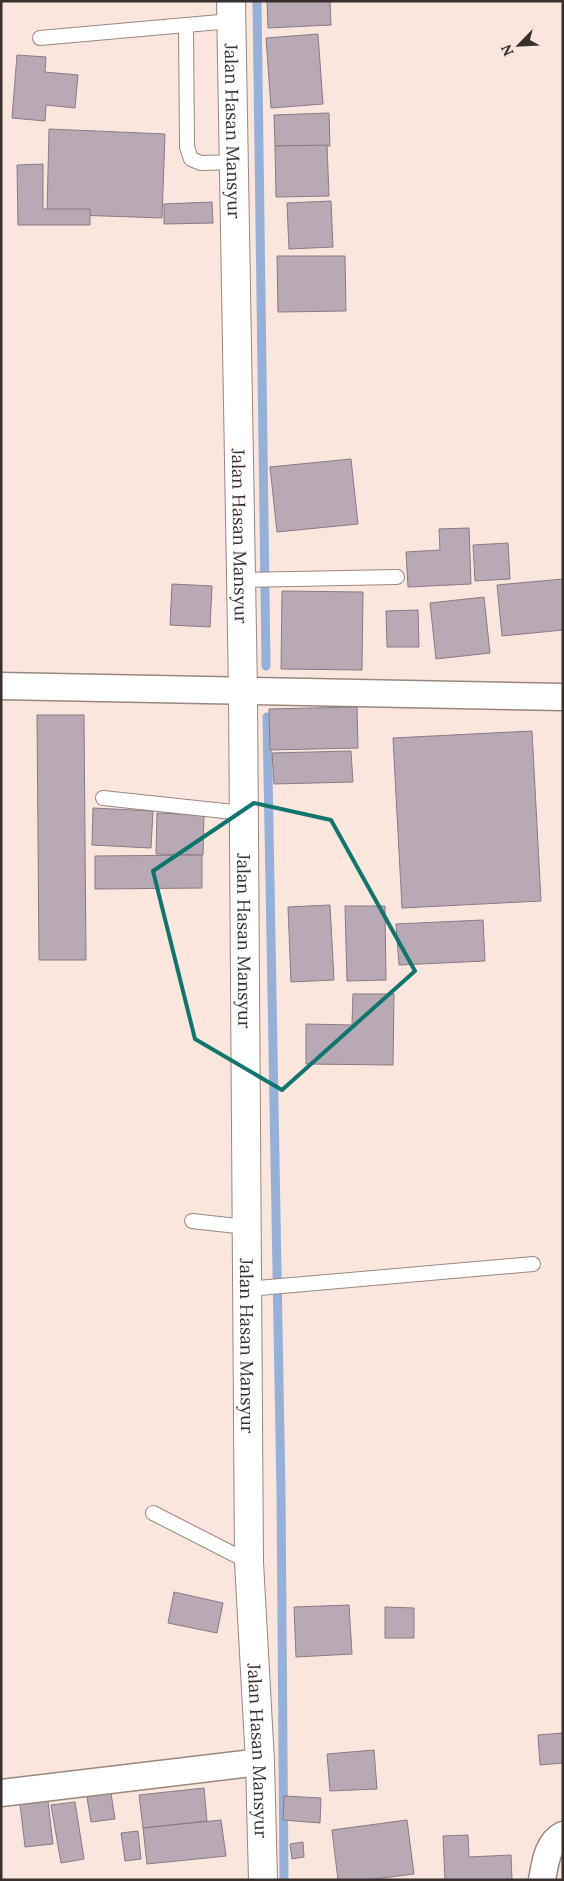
<svg xmlns="http://www.w3.org/2000/svg" width="564" height="1881" font-family="Lora,serif">
	<style>
		.lines { fill: none; stroke-linecap: round; stroke-linejoin: round }
		.stream { stroke: #95b1da; stroke-width: 9 }
		.building { fill: #b9a9b5; stroke: #897a85 }
		.service-casing { stroke: #99887f; stroke-width: 16 }
		.minor-casing { stroke: #99887f; stroke-width: 29 }
		.tertiary-casing { stroke: #99887f; stroke-width: 30 }
		.service { stroke: #fff; stroke-width: 14 }
		.minor { stroke: #fff; stroke-width: 26 }
		.tertiary { stroke: #fff; stroke-width: 28 }
		.marked { fill: none; stroke: #0f766e; stroke-width: 4; stroke-linejoin: round }
		.labels { text-anchor: middle; dominant-baseline: central; stroke-width: 4; stroke-linejoin: round; paint-order: stroke }
		.street-label { font-size: 18px; fill: #37302c; stroke: #fae6dc }
	</style>
	<rect width="100%" height="100%" fill="#fae6dc"/>
	<g class="lines">
		<g class="stream">
			<path d="M257,1L266,666"/>
			<path d="M267,717L281,1492L284,1880"/>
		</g>
	</g>
	<g class="building">
		<path d="M267,1H330L331,25L268,28Z"/>
		<path d="M318,34L323,104L271,108L266,38Z"/>
		<path d="M17,55L46,57L45,72L78,75L75,108L46,105L45,121L12,118Z"/>
		<path d="M329,113L330,146H275L274,115Z"/>
		<path d="M49,129L165,134L162,218L47,214Z"/>
		<path d="M327,145L329,196L276,197L275,146Z"/>
		<path d="M43,164V209H90V225H18L17,165Z"/>
		<path d="M331,201L333,247L289,249L287,203Z"/>
		<path d="M212,202L213,223L164,224V204Z"/>
		<path d="M277,256H345L346,311L278,312Z"/>
		<path d="M351,459L358,524L277,532L270,467Z"/>
		<path d="M469,528L471,584L408,587L406,552L440,550L439,529Z"/>
		<path d="M508,543L510,579L475,581L473,545Z"/>
		<path d="M563,579V630L502,636L497,585Z"/>
		<path d="M172,584L212,586L210,627L170,625Z"/>
		<path d="M282,591L363,592L362,670L281,669Z"/>
		<path d="M484,597L490,653L436,659L430,603Z"/>
		<path d="M418,610L419,647H387L386,611Z"/>
		<path d="M357,707L358,748L270,750L269,709Z"/>
		<path d="M37,715H84L86,960H39Z"/>
		<path d="M532,731L541,901L402,908L393,738Z"/>
		<path d="M351,751L353,782L274,784L272,753Z"/>
		<path d="M93,808L153,811L151,848L92,845Z"/>
		<path d="M157,813L204,815L203,855L156,854Z"/>
		<path d="M202,855V888L95,889V856Z"/>
		<path d="M330,905L334,980L291,982L288,907Z"/>
		<path d="M345,906H385L386,980L347,981Z"/>
		<path d="M483,920L485,961L399,965L396,924Z"/>
		<path d="M353,994H394L393,1065L306,1064V1024L352,1025Z"/>
		<path d="M174,1592L223,1603L217,1633L168,1623Z"/>
		<path d="M349,1605L352,1654L296,1657L294,1607Z"/>
		<path d="M385,1607L414,1608V1638H385Z"/>
		<path d="M563,1733V1763L540,1765L538,1735Z"/>
		<path d="M374,1750L377,1789L330,1791L327,1754Z"/>
		<path d="M110,1787L115,1819L91,1822L86,1791Z"/>
		<path d="M204,1788L207,1821L143,1828L139,1795Z"/>
		<path d="M284,1796L321,1798L320,1823L283,1820Z"/>
		<path d="M48,1801L53,1844L25,1847L20,1804Z"/>
		<path d="M75,1802L84,1859L61,1863L51,1805Z"/>
		<path d="M221,1820L226,1856L147,1864L143,1828Z"/>
		<path d="M407,1820L414,1874L366,1880H338L332,1830Z"/>
		<path d="M138,1831L141,1859L125,1861L121,1833Z"/>
		<path d="M468,1835L469,1857L511,1855L512,1880H445L443,1836Z"/>
		<path d="M303,1842L304,1857L292,1859L290,1844Z"/>
	</g>
	<g class="lines">
		<g class="service-casing">
			<g id="service">
				<path d="M186,25L187,147L191,159L201,163L234,162"/>
				<path d="M40,38L231,21"/>
				<path d="M241,580L397,577"/>
				<path d="M103,798L243,813"/>
				<path d="M192,1221L246,1227"/>
				<path d="M247,1289L533,1264"/>
				<path d="M153,1513L249,1562"/>
			</g>
		</g>
		<g class="minor-casing">
			<g id="minor">
				<path d="M1,686L563,697"/>
				<path d="M1,1793L260,1762"/>
				<path d="M542,1880C545,1864 547,1843 563,1835"/>
			</g>
		</g>
		<g class="tertiary-casing">
			<g id="tertiary">
				<path id="s1" d="M231,1L243,691L249,1562L260,1762L263,1880"/>
			</g>
		</g>
		<use href="#service" class="service"/>
		<use href="#minor" class="minor"/>
		<use href="#tertiary" class="tertiary"/>
	</g>
	<path class="marked" d="M254,803L331,820L415,971L282,1090L195,1039L153,871Z"/>
	<g class="labels">
		<g class="street-label">
			<text stroke="none"><textPath href="#s1" startOffset="130">Jalan Hasan Mansyur</textPath></text>
			<text stroke="none"><textPath href="#s1" startOffset="535">Jalan Hasan Mansyur</textPath></text>
			<text stroke="none"><textPath href="#s1" startOffset="940">Jalan Hasan Mansyur</textPath></text>
			<text stroke="none"><textPath href="#s1" startOffset="1345">Jalan Hasan Mansyur</textPath></text>
			<text stroke="none"><textPath href="#s1" startOffset="1750">Jalan Hasan Mansyur</textPath></text>
		</g>
	</g>
	<rect width="564" height="1881" fill="none" stroke="#37302c" stroke-width="5"/>
	<g transform="translate(519 45) rotate(246)" stroke="#fae6dc" stroke-width="4" paint-order="stroke">
	<path d="M0-4L9 19L0 12L-9 19Z" fill="#37302c"/>
	<text y="-8" font-size="14" font-weight="bold" text-anchor="middle" fill="#37302c">N</text>
	</g>
</svg>
